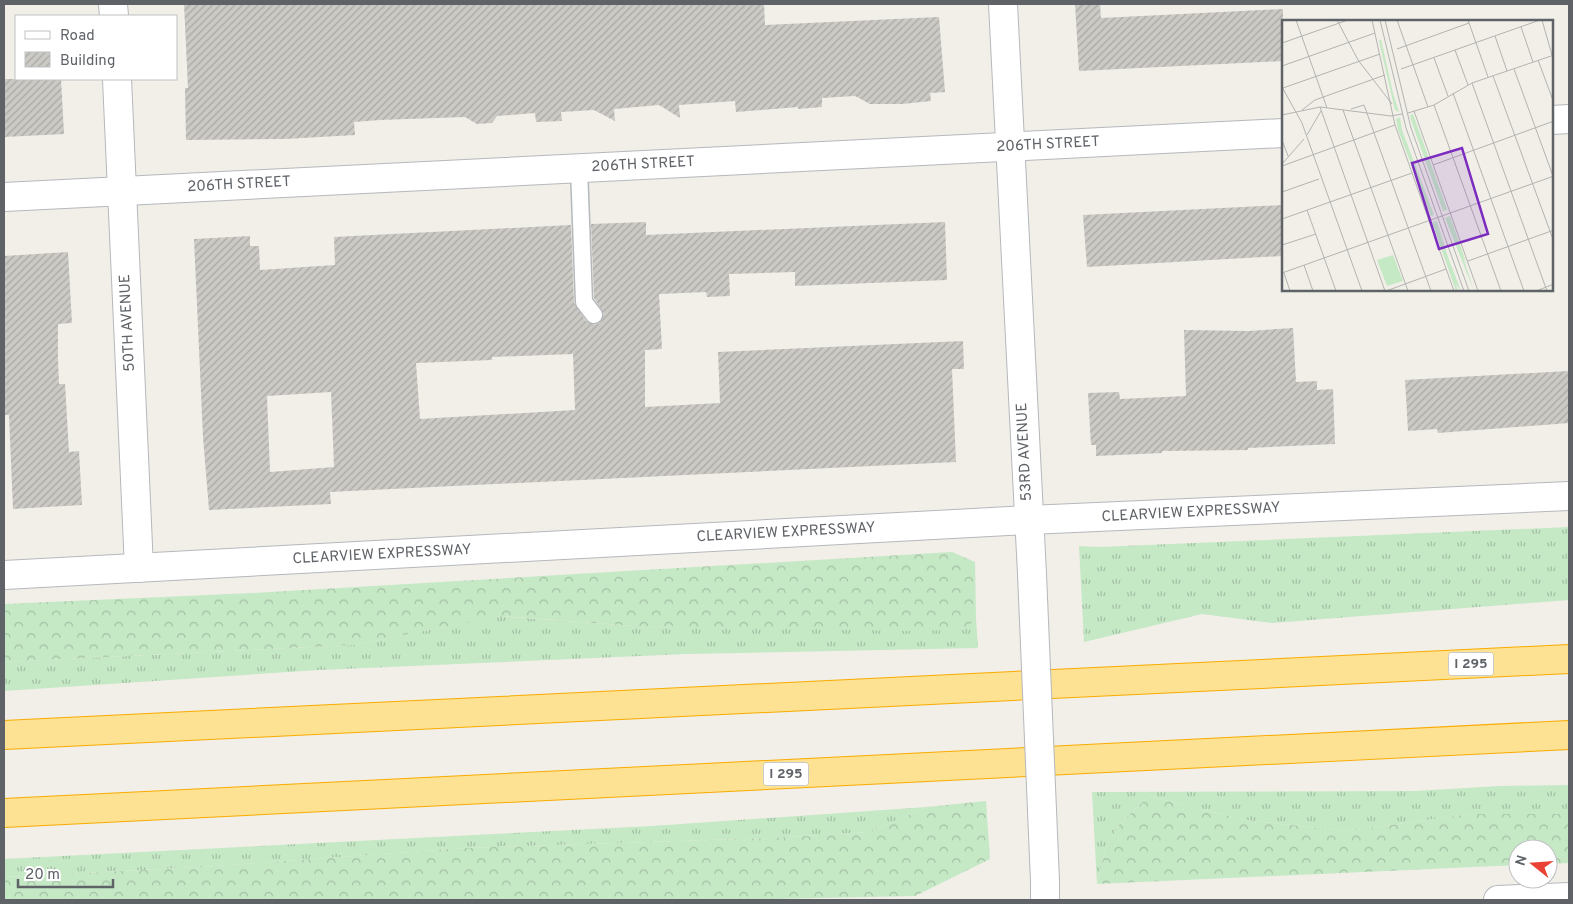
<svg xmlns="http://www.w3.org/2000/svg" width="1573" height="904" font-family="Overpass,sans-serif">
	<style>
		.grass { fill: url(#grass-tufts) }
		.forest { fill: url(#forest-crowns) }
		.building { fill: url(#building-hatch); fill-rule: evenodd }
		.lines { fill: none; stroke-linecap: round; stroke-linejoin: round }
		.service-casing { stroke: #b5b8bc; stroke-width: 19 }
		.minor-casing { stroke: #b5b8bc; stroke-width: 30 }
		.tertiary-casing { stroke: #b5b8bc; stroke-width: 30 }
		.motorway-casing { stroke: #f9ab00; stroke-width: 30 }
		.service { stroke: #fff; stroke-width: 16 }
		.minor { stroke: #fff; stroke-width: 28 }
		.tertiary { stroke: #fff; stroke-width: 28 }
		.motorway { stroke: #fde293; stroke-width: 28 }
		.tertiary-bridge-casing { stroke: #b5b8bc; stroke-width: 30; stroke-linecap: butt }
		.tertiary-bridge { stroke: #fff; stroke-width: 28 }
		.labels { text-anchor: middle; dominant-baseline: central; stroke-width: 4; stroke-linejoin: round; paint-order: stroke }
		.shield { fill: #fff; stroke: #8f9295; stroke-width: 1 }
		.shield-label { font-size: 14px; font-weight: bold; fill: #5f6368 }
		.street-label { font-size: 15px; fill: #5f6368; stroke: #fff }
		.inset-road { fill: none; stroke: #b3b3b1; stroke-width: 1 }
		.view { fill: #7b2cbf; fill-opacity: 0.15; stroke: #7b2cbf; stroke-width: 2.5 }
		.inset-edge { fill: none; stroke: #5f6368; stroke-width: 2.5 }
	</style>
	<defs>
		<pattern id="grass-tufts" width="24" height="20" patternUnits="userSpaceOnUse" patternTransform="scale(1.25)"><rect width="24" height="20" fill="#c5e8c5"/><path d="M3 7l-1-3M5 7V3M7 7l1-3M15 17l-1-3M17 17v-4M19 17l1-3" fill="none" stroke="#a3c0a4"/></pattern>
		<pattern id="forest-crowns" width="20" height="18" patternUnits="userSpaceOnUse" patternTransform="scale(1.25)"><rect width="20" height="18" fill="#c5e8c5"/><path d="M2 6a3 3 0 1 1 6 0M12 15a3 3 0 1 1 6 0" fill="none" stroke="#a3c0a4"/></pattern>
		<pattern id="building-hatch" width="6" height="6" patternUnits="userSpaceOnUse" patternTransform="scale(1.25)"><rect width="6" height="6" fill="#cccac5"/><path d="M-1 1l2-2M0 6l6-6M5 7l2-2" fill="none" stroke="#a9a8a4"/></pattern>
	</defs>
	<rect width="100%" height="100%" fill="#f1efe8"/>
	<g class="grass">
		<path d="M1569,527V600L1272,623L1202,614L1084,642L1079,546L1099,547Z"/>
		<path d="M499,616L633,626L964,630L976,619L978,648L686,654L319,670L4,691V662L353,645Z"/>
		<path d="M1569,785V814H1470L1347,831L1245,820L1149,796L1119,825L1106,847L1097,884L1092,792L1416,791L1500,786Z"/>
		<path d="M927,807L870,832L770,838L465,848L202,867L4,877V859L652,826Z"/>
	</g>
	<g class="forest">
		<path d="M952,552L975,562L976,619L964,630L911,631L633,626L500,616L353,645L4,662V604L253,593Z"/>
		<path d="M1149,796L1245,820L1347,831L1470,814H1569V863L1548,864V849H1518V865L1097,884L1106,847L1119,825Z"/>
		<path d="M986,801L990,859L915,896L732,900H4V877L202,867L465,848L770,838L870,832L927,807Z"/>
	</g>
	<g class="building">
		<path d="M184,4H764L765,25L939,17L945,92L930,93L931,101L902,104H870L855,96L822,98V107L798,109V107L736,112L735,101L679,105L680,118L659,105L614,109L615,121L594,110L561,112L562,121L536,122L535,113L497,116L492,123L477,124L465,117L380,120L354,122L355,135L285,139L186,140L185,88H188Z"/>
		<path d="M1075,4H1100L1101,18L1283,9V61L1079,71Z"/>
		<path d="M4,79H61L64,134L4,137Z"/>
		<path d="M1283,205V256L1087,267L1083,215Z"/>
		<path d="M646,222V235L945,222L947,280L795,286V272L729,274L730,296L707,297L706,292L659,294L662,349L645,350V407L720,403L718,352L963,341L964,369H952L956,462L330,492L331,504L209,510L203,437L194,239L250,236V246H259L260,270L335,265L334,237L571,225L574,303L586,321L595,325L600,323L604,314L594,298L591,224ZM573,354L575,410L420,419L416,363L492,360V357ZM331,392L334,467L270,472L267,396Z"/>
		<path d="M68,252L72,323L58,324V358L59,384H65L69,452L79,451L82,505L13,509L9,415H4V256Z"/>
		<path d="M1293,328L1296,382L1317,381V390L1333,389L1335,444L1248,448V450L1162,451V453L1096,456V445H1091L1088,393L1119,392L1120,399L1186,396L1184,330L1249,331Z"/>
		<path d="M1569,371V423L1438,433L1437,429L1408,431L1405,380Z"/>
	</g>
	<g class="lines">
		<g class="service-casing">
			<path id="service" d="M579,168L584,302L594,315"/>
		</g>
		<g class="minor-casing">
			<g id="minor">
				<path d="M113,4L114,16"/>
				<path d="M117,79L139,568"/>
				<path d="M1552,120L1569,119"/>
				<path d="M4,197L1283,133"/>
			</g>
		</g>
		<g class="tertiary-casing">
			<g id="tertiary">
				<path d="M1003,4L1032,574"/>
				<path d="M4,575L1029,520L1569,496"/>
				<path d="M1045,881V900"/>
				<path d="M1498,900L1569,897"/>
			</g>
		</g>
		<g class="motorway-casing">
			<g id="motorway">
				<path d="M4,735L1569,659"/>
				<path d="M4,813L1569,735"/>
			</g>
		</g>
		<use href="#service" class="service"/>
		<use href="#minor" class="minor"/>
		<use href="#tertiary" class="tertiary"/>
		<use href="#motorway" class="motorway"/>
		<g class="tertiary-bridge-casing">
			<path id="tertiary-bridge" d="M1032,574L1045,881"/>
		</g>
		<use href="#tertiary-bridge" class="tertiary-bridge"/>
	</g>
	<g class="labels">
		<g class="shield">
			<rect x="1448.5" y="652.5" width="45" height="23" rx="4"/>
			<rect x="763.5" y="762.5" width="45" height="23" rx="4"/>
		</g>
		<g class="shield-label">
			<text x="1471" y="664">I 295</text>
			<text x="786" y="774">I 295</text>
		</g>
		<g class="street-label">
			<text transform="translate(1048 145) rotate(-3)">206TH STREET</text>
			<text transform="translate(643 165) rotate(-3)">206TH STREET</text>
			<text transform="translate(239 185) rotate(-3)">206TH STREET</text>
			<text transform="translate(128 323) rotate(-93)">50TH AVENUE</text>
			<text transform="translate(1025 452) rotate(-93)">53RD AVENUE</text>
			<text transform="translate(1191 513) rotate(-3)">CLEARVIEW EXPRESSWAY</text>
			<text transform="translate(786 533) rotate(-3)">CLEARVIEW EXPRESSWAY</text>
			<text transform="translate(382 555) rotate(-3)">CLEARVIEW EXPRESSWAY</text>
		</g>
	</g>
	<g transform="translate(1282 20)">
		<rect width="271" height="271" fill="#f1efe8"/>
		<path d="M99,19L111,73L117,92L113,90L97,21ZM168,196L185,245L181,237L192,271L163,198ZM155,201L166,237L179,271L173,263L155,204L150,202Z" fill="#c5e8c5"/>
		<path d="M131,94L165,189V190L161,191L129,100L128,95ZM118,97L120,110L152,195L149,196L116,110L114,99ZM150,202L155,204L176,271H174ZM111,235L121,261L105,266L95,240Z" fill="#c5e8c5"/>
		<path class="inset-road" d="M14,0L45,88M55,0L76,40L110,84M90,0L113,105L172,271M98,0L124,108L182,271M103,0L129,108L187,271M115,0L146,87M186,0L206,57M260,0L270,35M239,7L251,42M213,16L225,51M0,23L66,0M115,29L187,3M173,30L186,65M152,38L166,76M256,40L272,83M0,46L93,13M119,49L258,0M232,49L271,156M211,56L272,222M190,63L265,271M0,67L20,103L80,271M1,68L98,34M171,73L242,271M152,85L219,271M38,87L103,271M69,89L82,85L149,271M20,90L33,80L103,55M61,90L126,271M132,91L196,271M126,93L152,85L190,63L272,35M0,95L38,87L109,96L120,94M25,115L39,91M0,120L6,136M0,144L22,119M151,145L272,101M0,146L113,105M0,172L37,159M25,190L54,271M0,199L130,153M0,225L34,214M186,241L272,210M22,245L31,271M0,253L272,156M2,253L8,271M104,271L164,249M254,271L272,264"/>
		<path class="view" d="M180,128L206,214L157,229L130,143Z"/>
		<rect width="271" height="271" class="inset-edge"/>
	</g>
	<rect width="1573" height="904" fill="none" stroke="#5f6368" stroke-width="10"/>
	<rect x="15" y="15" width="162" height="65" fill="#ffffff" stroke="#bfc1c3"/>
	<rect x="25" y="31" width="25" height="8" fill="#ffffff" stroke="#bfc1c3"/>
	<text x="60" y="40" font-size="15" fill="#5f6368">Road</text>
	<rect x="25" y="52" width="25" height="15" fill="url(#building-hatch)" stroke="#bfc1c3"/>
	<text x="60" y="65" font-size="15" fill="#5f6368">Building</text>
	<g transform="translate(1533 864) rotate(287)"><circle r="24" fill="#ffffff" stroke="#bfc1c3"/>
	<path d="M0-4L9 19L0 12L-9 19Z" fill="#ea4335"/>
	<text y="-8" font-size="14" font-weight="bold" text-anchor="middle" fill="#5f6368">N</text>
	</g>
	<path d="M18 879v8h95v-8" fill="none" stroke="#5f6368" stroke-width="2.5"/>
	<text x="25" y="879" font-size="15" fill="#5f6368" stroke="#ffffff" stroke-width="4" paint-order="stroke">20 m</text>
</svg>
